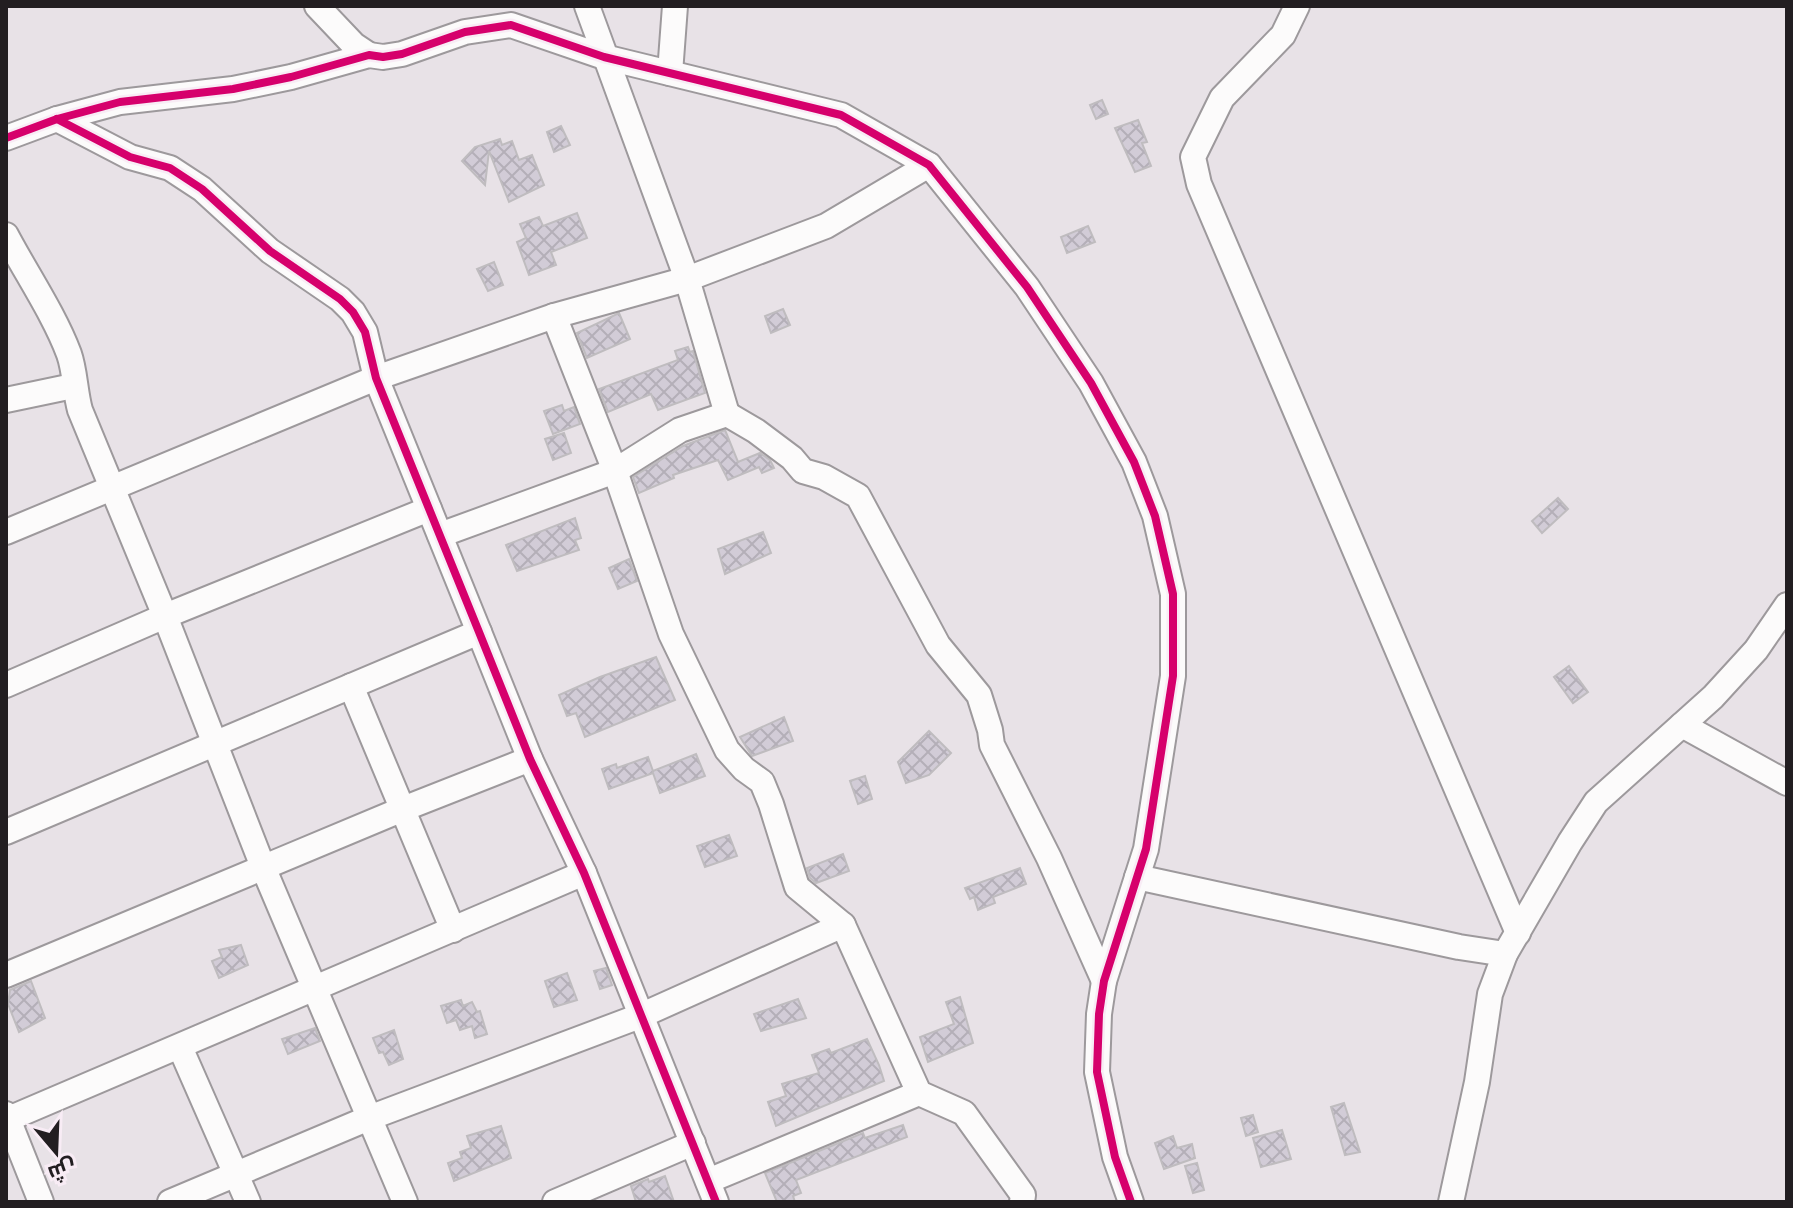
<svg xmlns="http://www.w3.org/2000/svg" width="1793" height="1208" font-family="Spectral,Cairo,serif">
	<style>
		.building { fill: url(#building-cross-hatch); stroke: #bfbcbf; stroke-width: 2 }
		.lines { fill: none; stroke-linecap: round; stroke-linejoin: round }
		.minor-casing { stroke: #9d999c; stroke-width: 28 }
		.minor { stroke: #fcfbfb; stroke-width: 24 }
		.cycleway-casing { stroke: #f8ecf5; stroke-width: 13 }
		.cycleway { stroke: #d6006c; stroke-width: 8 }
	</style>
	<defs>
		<pattern id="building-cross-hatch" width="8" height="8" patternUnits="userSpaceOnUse" patternTransform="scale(2)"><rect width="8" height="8" fill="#d2ccd7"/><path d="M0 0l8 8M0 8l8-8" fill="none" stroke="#b4afb8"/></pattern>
	</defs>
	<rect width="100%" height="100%" fill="#e8e2e7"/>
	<g class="building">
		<path d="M1102,100L1108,114L1096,119L1090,105Z"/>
		<path d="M1138,120L1147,142L1142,143L1151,166L1135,172L1115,128Z"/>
		<path d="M561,126L570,145L554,152L547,132Z"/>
		<path d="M500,139L502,145L512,141L519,160L532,155L544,185L509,202L489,151L485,185L462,161L475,147Z"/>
		<path d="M577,213L587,238L551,252L556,265L529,275L517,242L526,238L520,224L539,217L543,226Z"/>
		<path d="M1088,226L1095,242L1067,253L1061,237Z"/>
		<path d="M494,262L503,285L488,291L477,269Z"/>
		<path d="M783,309L790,325L771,333L765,316Z"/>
		<path d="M619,313L630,339L587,358L577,333Z"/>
		<path d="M688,347L690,352L693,351L705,393L658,410L651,394L608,412L599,389L678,360L675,351Z"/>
		<path d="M562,405L564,411L574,407L580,424L553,434L544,411Z"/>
		<path d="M725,430L738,462L760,453L770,460L774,468L762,473L759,467L728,480L718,460L673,475L674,478L639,493L633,477L683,446Z"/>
		<path d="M564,433L571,453L553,460L545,439Z"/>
		<path d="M1558,498L1568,509L1542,533L1532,521Z"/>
		<path d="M575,518L581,538L575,540L579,550L517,571L506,545Z"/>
		<path d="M763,532L771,553L725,574L718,549Z"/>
		<path d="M629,559L637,581L618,589L609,568Z"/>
		<path d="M656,657L675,700L585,737L576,713L567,716L559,695L600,677Z"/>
		<path d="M1569,666L1588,692L1573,703L1554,677Z"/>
		<path d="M784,717L793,741L752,756L740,737Z"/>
		<path d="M929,731L951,753L929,775L906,783L898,762Z"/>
		<path d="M696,754L705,776L660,793L653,773L609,789L602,769L616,764L617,768L648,757L653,771Z"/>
		<path d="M865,776L872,799L858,804L850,781Z"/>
		<path d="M729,835L737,856L705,867L697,846Z"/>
		<path d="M843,854L849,871L816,883L810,878L807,868Z"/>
		<path d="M1020,868L1026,884L993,897L995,903L978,910L974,897L970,899L965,888Z"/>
		<path d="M241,945L248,965L219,978L212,961L222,957L219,950Z"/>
		<path d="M606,968L612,985L600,989L594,971Z"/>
		<path d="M567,973L577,1000L554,1007L545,981Z"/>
		<path d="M31,981L45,1018L19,1032L8,1004L10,990Z"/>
		<path d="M960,997L973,1043L928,1062L920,1037L954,1024L946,1002Z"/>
		<path d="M798,999L806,1018L761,1031L754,1014Z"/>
		<path d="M461,1000L463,1006L472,1002L477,1012L480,1011L487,1034L475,1038L472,1026L460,1030L456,1020L447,1023L441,1006Z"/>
		<path d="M315,1028L320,1041L288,1054L282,1039Z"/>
		<path d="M394,1030L403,1059L389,1065L383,1052L379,1053L373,1038Z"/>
		<path d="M867,1039L879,1065L884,1081L776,1126L768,1102L786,1096L782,1084L819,1073L812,1055L829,1049L831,1053Z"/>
		<path d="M1344,1103L1360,1152L1345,1155L1331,1107Z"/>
		<path d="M1253,1115L1258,1132L1246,1136L1241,1118Z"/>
		<path d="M903,1125L907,1137L796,1180L801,1193L793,1196L795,1202H777L765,1173L863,1133L865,1138Z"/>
		<path d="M501,1126L511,1158L454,1181L448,1163L462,1158L460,1152L471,1148L467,1136Z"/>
		<path d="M1282,1130L1291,1159L1261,1167L1253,1138Z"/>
		<path d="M1173,1136L1177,1148L1192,1144L1195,1158L1164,1169L1155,1143Z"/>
		<path d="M1197,1163L1204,1190L1193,1193L1185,1166Z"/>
		<path d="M665,1176L674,1202H636L631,1186L648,1179L649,1182Z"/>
	</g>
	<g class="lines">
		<g class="minor-casing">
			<g id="minor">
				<path d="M317,6L354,45L369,55"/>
				<path d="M587,6L687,279L727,414"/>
				<path d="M1297,6L1283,35L1222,98L1193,157L1199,184L1518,933"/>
				<path d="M670,73L675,6"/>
				<path d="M57,119L130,157L170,168L202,189L270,251L340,299L353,312L365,332L376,378L479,632L530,759L584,873L716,1202"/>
				<path d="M6,138L57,119L120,102L233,89L291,77L369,55L383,57L402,54L465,32L511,25L604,57L841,115L929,165L1027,287L1091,383L1134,462L1155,516L1173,594V676L1146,849L1104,981L1099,1014L1097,1072L1115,1157L1131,1202"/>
				<path d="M6,235C26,273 54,314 69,354C75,371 75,392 80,410L165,616L263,867L405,1202"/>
				<path d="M554,316L615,471L671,634L727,750L744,769L762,782L771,804L797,887L843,925L919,1093L964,1113L1023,1195L1022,1202"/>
				<path d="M6,400L73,386"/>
				<path d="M727,414L756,431L792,458L803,471L824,477L858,496L938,645L979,695L990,730L992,745L1049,858L1104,981"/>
				<path d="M6,532L376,378L554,316L687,279L826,226L929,165"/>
				<path d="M440,535L615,471L680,430L727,414"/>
				<path d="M6,685L165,616L429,509"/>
				<path d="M351,686L453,930"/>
				<path d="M1682,725L1787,783"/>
				<path d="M6,832L479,632"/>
				<path d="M1137,877L1459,947L1505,954"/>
				<path d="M6,975L403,809L530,759"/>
				<path d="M180,1047L248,1202"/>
				<path d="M6,1114L41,1202"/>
				<path d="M6,1120L584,873"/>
				<path d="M708,1181L919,1093"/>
				<path d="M170,1202L369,1118L640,1016L843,925"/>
				<path d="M555,1202L693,1143"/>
				<path d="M1451,1202L1477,1082L1490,994L1505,954L1570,842L1596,802L1713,697L1756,650L1787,605"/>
			</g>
		</g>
		<use href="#minor" class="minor"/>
		<g class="cycleway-casing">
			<g id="cycleway">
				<path d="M57,119L130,157L170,168L202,189L270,251L340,299L353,312L365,332L376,378L479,632L530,759L584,873L716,1202"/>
				<path d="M6,138L57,119L120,102L233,89L291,77L369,55L383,57L402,54L465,32L511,25L604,57L841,115L929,165L1027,287L1091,383L1134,462L1155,516L1173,594V676L1146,849L1104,981L1099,1014L1097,1072L1115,1157L1131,1202"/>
			</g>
		</g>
		<use href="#cycleway" class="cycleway"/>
	</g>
	<rect width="1793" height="1208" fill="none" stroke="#221e21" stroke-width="16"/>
	<g transform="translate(56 1152) rotate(161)" stroke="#f8ecf5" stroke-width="6" paint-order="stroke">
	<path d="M0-6L14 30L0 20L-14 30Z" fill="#221e21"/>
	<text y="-12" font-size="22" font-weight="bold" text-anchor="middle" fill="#221e21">ش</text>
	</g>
</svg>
